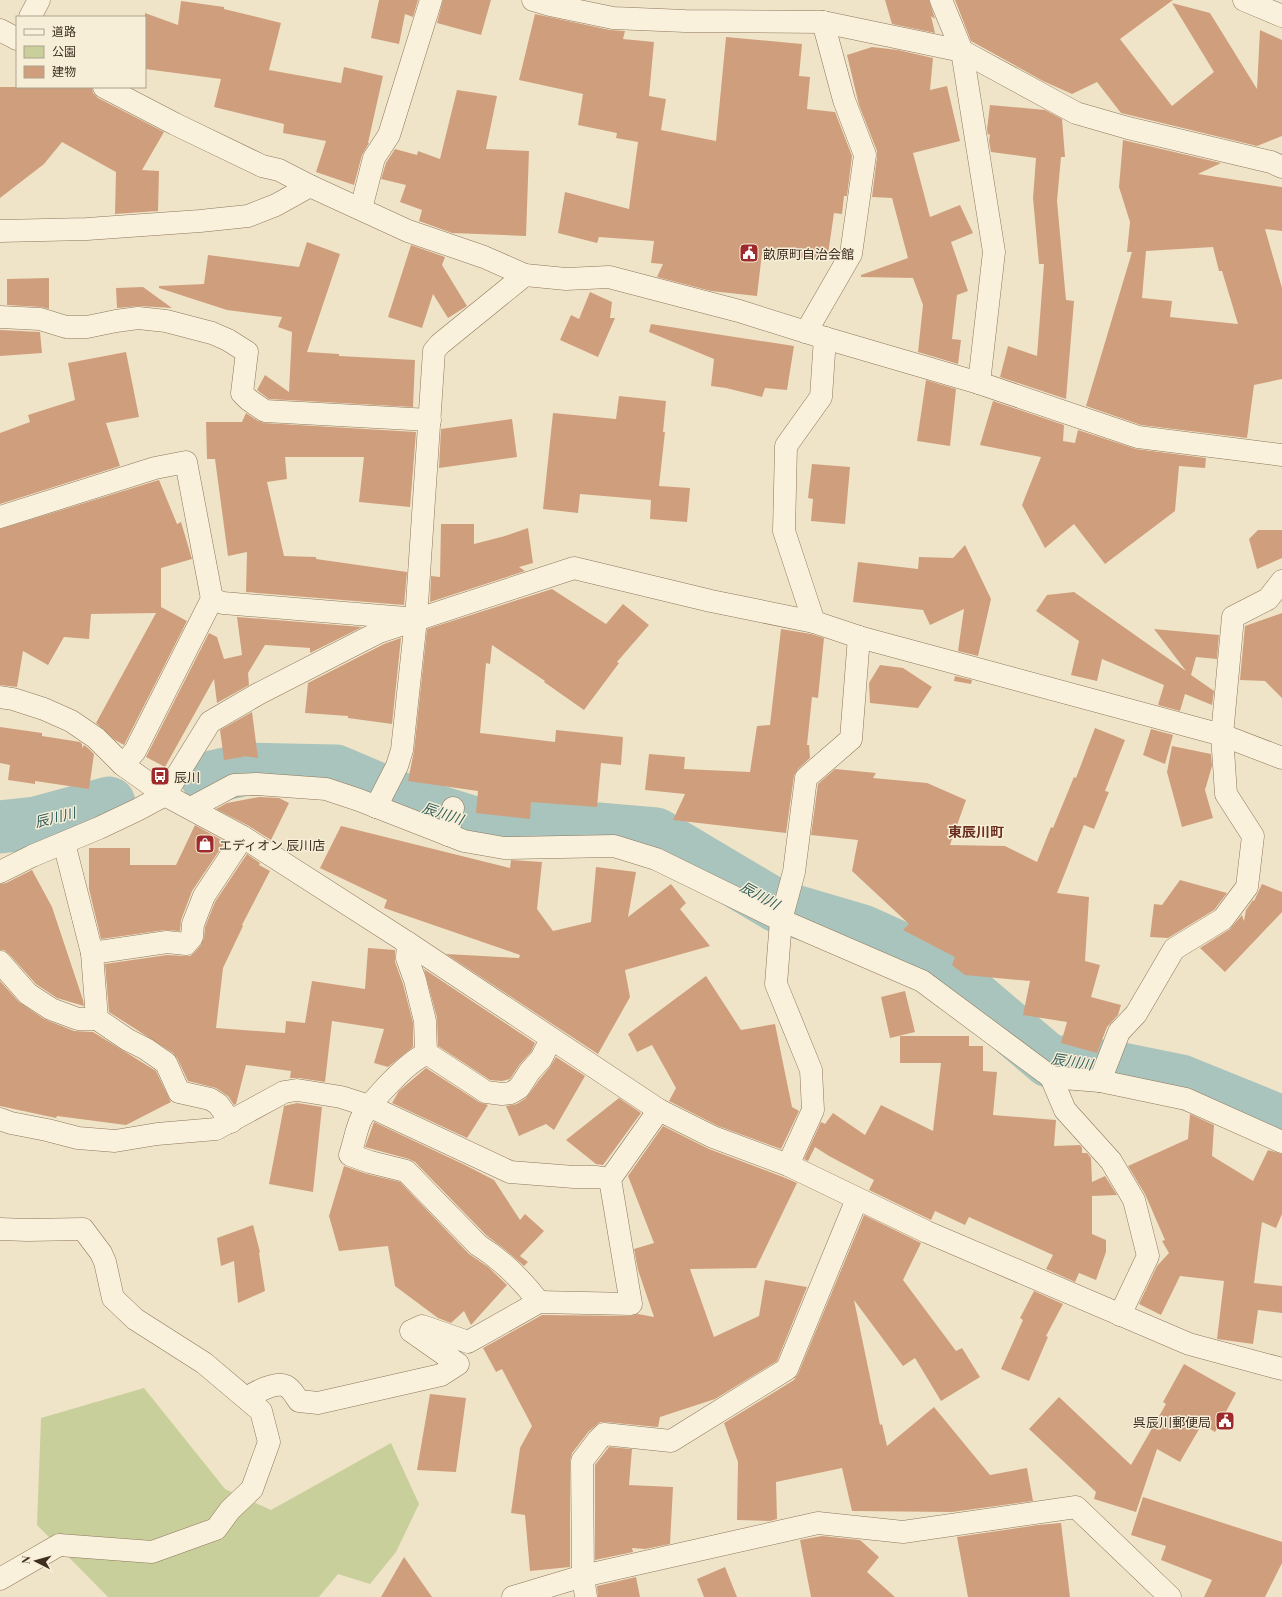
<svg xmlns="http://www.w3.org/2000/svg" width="1282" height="1597" font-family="'Playfair Display','Noto Sans JP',serif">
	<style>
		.green { fill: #c9cf9b }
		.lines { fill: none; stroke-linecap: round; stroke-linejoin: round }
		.river { stroke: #a9c4bc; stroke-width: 53 }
		.building { fill: #cf9f7d; fill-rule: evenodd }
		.minor-casing { stroke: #8d765c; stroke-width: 23 }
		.minor { stroke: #faf1dc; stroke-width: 22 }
		.labels { text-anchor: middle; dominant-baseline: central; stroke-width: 3; stroke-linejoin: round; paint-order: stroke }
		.poi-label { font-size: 13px; fill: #3d2e20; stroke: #f7eed8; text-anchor: start }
		.water-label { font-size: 14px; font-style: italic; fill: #2f5d5a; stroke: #f7eed8 }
		.neighbourhood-label { font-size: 14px; font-weight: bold; fill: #6b2e1e; stroke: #f7eed8 }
	</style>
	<rect width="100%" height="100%" fill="#f0e4c8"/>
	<path class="green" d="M144,1388L225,1489L271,1510L391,1443L419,1504L396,1552L370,1584L338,1574L319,1597H108L37,1525L41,1418Z"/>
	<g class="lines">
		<g class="river">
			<path d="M207,778L247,769L336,771L411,803L487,827L598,829L656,834L777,906L862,931L922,958L961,986L1049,1061L1112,1067L1181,1081L1282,1122"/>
			<path d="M0,827L36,823L109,803"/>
		</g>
	</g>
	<g class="building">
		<path d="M379,0H418L413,17L405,14L399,44L371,38Z"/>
		<path d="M443,0H491L481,35L437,23Z"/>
		<path d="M885,0H929L935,19L931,16L935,33L892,24Z"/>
		<path d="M955,0H1173L1120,39L1172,106L1214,72L1172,3L1210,13L1257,89L1260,30L1282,40V136L1257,146L1121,113L1097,82L1072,94L1043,81L971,41Z"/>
		<path d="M181,1L224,7V9L281,23L269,70L341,83L344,67L383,76L368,143H369L362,155L354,185L316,172L326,141L283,133L284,124L214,107L221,79L145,69V13L178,25Z"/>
		<path d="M535,14L610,30L625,31L623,39L654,42L649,96L666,99L661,130L716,141L726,37L802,44L799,76L810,77L807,109L835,112L852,156L847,196H844L842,214L834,213L827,261L762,253L757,296L711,291L657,277L663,264L651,263L654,241L599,237L597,243L558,233L565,192L629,209L638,142L616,138L617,133L578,125L583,94L519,80Z"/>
		<path d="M872,47L898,50L933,58L930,90L947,86L960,141L913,153L930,217L960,205L973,233L951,242L968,291L957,295L952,339L961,340L958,364L918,352L923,305L913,278L861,277V275L908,258L892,198L872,197L877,157V151L859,105L847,55Z"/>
		<path d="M0,87H92L93,93L98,98L164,132L142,170L159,171L158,211L115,214L116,172L62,142L44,164L0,198Z"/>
		<path d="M457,90L497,96L486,149L529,151L526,236L452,233L419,221L422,210L400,202L406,185L381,179L386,163L395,149L417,155L418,151L440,159Z"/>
		<path d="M990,105L1045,110L1062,119L1065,157H1061L1057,201L1066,300L1074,301L1066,399L1000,377L1008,346L1037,356L1044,264H1039L1033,198L1036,158L991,152L989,141L990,134L988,135L987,129Z"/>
		<path d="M1123,140L1221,163L1198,174L1282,187V231L1265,229L1282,288V379L1254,385L1247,438L1141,425L1086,406L1132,252H1127L1130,222L1119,187ZM1213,247L1219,271H1222L1238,324L1170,317L1172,301L1142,298L1146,251Z"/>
		<path d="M307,242L340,254L307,352L339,354V356L415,360L413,407L269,399L257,390L265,375L289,392L292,332L278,327L282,317L227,310L159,288V286L204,284L208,255L299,267Z"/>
		<path d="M411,245L445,257L442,265L467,306L448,318L433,294L422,328L388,317Z"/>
		<path d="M49,278V309L41,307L7,305V279Z"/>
		<path d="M143,287L172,308L139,306L117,308L116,288Z"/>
		<path d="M590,292L612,302L610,318H615L598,357L560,340L571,315L579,319Z"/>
		<path d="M651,324L794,346L787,390L765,388L762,397L726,388L711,386L714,359L649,332Z"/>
		<path d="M0,330L40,332L42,353L0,356Z"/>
		<path d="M126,352L139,417L106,423L120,466L0,504V433L30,422L28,415L75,400L68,363Z"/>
		<path d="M926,380L956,389L950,446L917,441Z"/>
		<path d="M619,396L666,401L663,432H665L659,486L690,488L687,522L650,519L651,500L580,494L578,513L543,509L553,413L616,419Z"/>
		<path d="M993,401L1064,425L1063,441L1075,443L1078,430L1136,449L1206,458L1205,468L1179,466L1175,511L1105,564L1074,524L1045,548L1022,505L1041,457L980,445Z"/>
		<path d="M246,413L258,421L264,423L416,432L410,507L359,502L364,457H285L287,479L267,482L284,556L316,557V559L407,572L404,605L246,592L247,552L228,556L215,459H207L206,422H242Z"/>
		<path d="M512,419L517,457L439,468L441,429Z"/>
		<path d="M812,464L850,467L845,524L811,521L813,499L808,498Z"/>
		<path d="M159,480L177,524L181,522L192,559L161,568V607L187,621L124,745L115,740L96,723L156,613L91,614L89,639L64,637L48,665L23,651L17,687L0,685V529Z"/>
		<path d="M441,524H474V544L505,536L528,528L533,563L519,567L525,571L430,602L431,576L440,577Z"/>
		<path d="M1258,530H1282V558L1257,569L1249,539Z"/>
		<path d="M965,545L991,599L978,656L958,651L964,609L930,625L923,610L853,602L858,562L918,569L919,557L953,558Z"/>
		<path d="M552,589L606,624L623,604L649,625L617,662L619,663L584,710L544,682L545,681L492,645L490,664L486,663L480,733L555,742L556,730L623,737L621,765L601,763L597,807L531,802L530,819L476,813L478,791L408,781L414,751L427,629Z"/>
		<path d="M1074,592L1186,671L1154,629L1219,635L1217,659L1196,657L1191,675L1214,691L1212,705L1185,694L1180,711L1158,705L1164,685L1102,659L1097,681L1071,675L1079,641L1036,611L1047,595Z"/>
		<path d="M1282,613V698L1265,681L1240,680L1245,626Z"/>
		<path d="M237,617L362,627L310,653V648L265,645L248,673L249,685L217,703L214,679L165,767L146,757L209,633L217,637L224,659L242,655Z"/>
		<path d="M781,629L811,634L824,638L818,698L812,697L807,745H809L810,758L798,769L794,776L786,833L673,820L685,794L645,790L649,754L685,757L684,769L750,772L757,726L770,725Z"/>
		<path d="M401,638L392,724L348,718V716L305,713L308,683L384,644Z"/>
		<path d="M880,665L903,668L932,687L918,708L870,703L869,683Z"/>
		<path d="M955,676L972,680L971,684L954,681Z"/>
		<path d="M252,712L258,758L244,756L243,757L224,760L220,730Z"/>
		<path d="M0,727L42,733V736L80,742L82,744V748L84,745L88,748L94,754L89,789L35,781V784L8,780L10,765L0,763Z"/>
		<path d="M1095,728L1125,740L1105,791L1109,792L1094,829L1084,825L1057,893L1089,897L1085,961L1100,965L1091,997L1121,1005L1118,1015L1107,1027L1097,1053L1061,1043L1067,1022L1023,1015L1030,981L965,975L952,965L955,957L903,930L909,924L852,871L858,840L811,835L818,784L835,769L876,773L873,778L927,783L966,800L950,845L1005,846L1037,862L1051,827L1053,828L1074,777L1076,778Z"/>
		<path d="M1151,729L1173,735L1165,764L1143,755Z"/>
		<path d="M1172,746L1211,754L1212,766L1205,790L1213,818L1182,827L1167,772Z"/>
		<path d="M259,797L279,798L289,803L271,840L249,826L216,809L227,803Z"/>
		<path d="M195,825L225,842L192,891L181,920L180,931L165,930L101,939L89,889V848H130V865H176Z"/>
		<path d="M341,826L510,868L511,860L542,862L537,909L553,931L591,922L596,867L636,872L628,917L671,884L686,903L680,909L710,946L625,970L630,997L598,1054L446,954L519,958L520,955L384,908L387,900L320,868Z"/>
		<path d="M247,854L260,863L259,865L270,871L242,925L243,926L223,968L216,1028L285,1033L286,1021L305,1023L312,981L365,989L368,948L395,950V962L403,984L413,1023V1047L388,1067L374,1063L384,1029L332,1021L325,1082L299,1078H290L291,1071L246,1065L236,1104L234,1105L228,1096L216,1088L188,1081L177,1058L173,1053L109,1012L105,964L167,955L185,956H190L195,952L201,945L204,938L205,927L215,902Z"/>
		<path d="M32,870L52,907L83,1000L84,1006L57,998L36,984L9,954L4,950H0V884L6,883Z"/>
		<path d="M1180,880L1227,893L1214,910L1168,938L1150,937L1154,904L1162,905Z"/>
		<path d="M1262,884L1282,892V912L1225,972L1200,948L1230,929L1242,915L1244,921L1246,910L1253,900L1254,901Z"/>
		<path d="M424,969L535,1043L531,1052L520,1064L510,1079L502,1081L490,1080L438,1046L437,1018Z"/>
		<path d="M706,976L741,1030L775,1024L792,1107L799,1111L781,1149L718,1126L669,1101L676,1088L652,1045L637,1052L628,1034Z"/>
		<path d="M0,981L19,1002L44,1019L74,1031L93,1032L156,1071L171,1102L126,1125L57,1116L56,1118L0,1106Z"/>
		<path d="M905,991L915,1032L890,1038L881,997Z"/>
		<path d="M900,1036H969V1046H983V1071L997,1072L993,1115L1056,1120L1054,1146L1080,1145L1082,1148V1153H1087L1091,1158L1092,1182L1105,1176L1117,1195L1092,1196V1234L1106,1240V1252L1096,1280L1079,1273L1075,1282L1046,1269L1053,1255L969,1217L965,1225L935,1211L931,1220L869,1190L874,1180L829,1156L815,1147L808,1161L804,1159L821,1122L825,1124L833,1113L865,1135L881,1105L933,1131L941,1063H900Z"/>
		<path d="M556,1057L585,1076L554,1130L546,1124L519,1136L506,1106L517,1104L526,1098L540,1079L550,1067Z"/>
		<path d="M426,1068L479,1102L488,1105L467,1138L392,1103L399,1091Z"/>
		<path d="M619,1098L641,1113L603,1165L596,1164L566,1140Z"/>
		<path d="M297,1103L322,1107L313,1192L269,1184L284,1106Z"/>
		<path d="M1190,1114L1214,1125L1212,1156L1253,1181L1268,1150L1282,1154V1214L1276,1228L1262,1222L1254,1283L1282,1286V1313L1258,1310L1253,1344L1217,1339L1224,1281L1180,1276L1161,1315L1139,1304L1157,1266L1169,1253L1162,1241L1165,1240L1145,1194L1128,1166L1188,1139Z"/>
		<path d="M374,1122L467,1166L494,1180L520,1220L525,1214L544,1231L520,1256L528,1262L524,1266L503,1248L486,1235L415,1162L409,1159L365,1147Z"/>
		<path d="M663,1126L709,1149L783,1177L797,1183L756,1268L690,1269L714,1337L759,1316L765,1280L807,1287L777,1361L715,1399L660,1417L658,1427L605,1422H600L589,1431L572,1453L570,1461V1567L530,1571L525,1515L511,1513L520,1448L532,1426L502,1369L496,1372L483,1348L542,1315L631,1316L638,1314L654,1317L638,1270L634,1249L654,1243L628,1176Z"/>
		<path d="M344,1166L367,1174L400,1182L469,1254L488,1267L507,1285L471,1325L464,1311L451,1323L438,1318L395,1286L388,1246L339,1251L329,1216Z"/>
		<path d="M864,1215L921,1243L903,1280L956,1351L962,1348L980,1377L941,1401L915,1358L903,1366L854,1300L880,1425L882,1424L887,1446L934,1407L990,1475L1027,1468L1033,1501L952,1512L852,1511L842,1468L776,1482L777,1519L770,1521L737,1520L738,1462L724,1423L794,1380L798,1374Z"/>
		<path d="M253,1225L260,1252L259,1253L265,1291L238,1303L234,1261L221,1266L217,1238Z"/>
		<path d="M1034,1291L1063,1304L1046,1336L1048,1337L1029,1381L1001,1369L1023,1320L1020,1318Z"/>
		<path d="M1184,1364L1236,1393L1215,1432L1202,1424L1180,1462L1157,1449L1136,1512L1094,1499L1096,1492L1029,1429L1059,1397L1131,1465L1166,1404L1163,1402Z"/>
		<path d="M430,1394L466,1398L456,1472L417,1470Z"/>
		<path d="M609,1447L632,1449L629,1485L673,1487L670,1544L645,1549L632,1548L633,1552L595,1560V1465Z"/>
		<path d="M1143,1497L1282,1542V1563L1265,1597H1204L1212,1580L1161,1560L1166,1546L1131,1535Z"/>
		<path d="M1061,1523L1070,1597H968L957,1537L1038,1525Z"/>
		<path d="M822,1536L860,1540L879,1557L867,1572L895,1597H811L800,1540Z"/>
		<path d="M404,1557L432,1597H381Z"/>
		<path d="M725,1567L737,1597H704L697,1579Z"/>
		<path d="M636,1577L640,1597H598L597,1586Z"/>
	</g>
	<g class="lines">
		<g class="minor-casing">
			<g id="minor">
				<path d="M533,0L550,5L613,18L685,21L823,22L962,51L1076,113L1128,128L1271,162L1282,167"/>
				<path d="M941,0L962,51L994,252L979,383"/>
				<path d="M1244,0L1282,16"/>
				<path d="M30,17L39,0"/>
				<path d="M0,30L17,39"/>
				<path d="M104,87L175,124L262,166L279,170L310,186L408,231L484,257L525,275L566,279L609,277L739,311L825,338L979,383L1138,437L1282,455"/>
				<path d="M361,209L374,158L389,135L431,0"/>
				<path d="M0,231L87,229L200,221L248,216L276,205L310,186"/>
				<path d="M0,317L40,319L66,327H87L116,321L138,318L166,321L212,333L228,340L247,352L242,393L249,400L265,411L430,420"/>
				<path d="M806,332L851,254L865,155L844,100L823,22"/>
				<path d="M0,517L155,468L186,462L212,599L223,603L406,618"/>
				<path d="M814,622L784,531L786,446L821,397L825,338"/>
				<path d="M0,697L13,699L44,709L71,721L96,738L123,765L165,795L243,837L408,943L659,1110L713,1137L788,1165L927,1232L1189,1344L1282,1369"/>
				<path d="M123,765L135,751L212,599"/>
				<path d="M376,807L397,766L402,750L416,619L434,351L440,344L525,275"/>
				<path d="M191,808L234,785L257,784L326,789L359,800L464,841L504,848L614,846L656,859L781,920L922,981L1051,1077"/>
				<path d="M448,835L453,808"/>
				<path d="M64,843L92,953L97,1019L128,1040L146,1049L166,1063L179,1092L210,1099L218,1104L231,1122"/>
				<path d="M0,872L32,856L99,828L137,810L165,795L210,722L258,694L379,632L574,568L711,601L814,622L859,637L1222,735L1282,758"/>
				<path d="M408,943L407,958L415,980L425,1021L426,1054"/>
				<path d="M92,953L167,942L186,944L192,937L193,924L204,896L243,837"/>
				<path d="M0,962L28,994L51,1009L78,1019H97"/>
				<path d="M1100,1081L1119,1032L1136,1014L1174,949L1223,919L1247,887L1253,836L1226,794L1222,735L1233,617L1268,599L1282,581"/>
				<path d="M0,1119L11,1123L47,1130L78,1138L115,1141L157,1134L216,1129L284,1092L297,1090L341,1097L369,1106L510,1172L574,1177H597L610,1179"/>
				<path d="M788,1165L813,1110L811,1070L776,984L781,920L794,872L806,778L851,739L859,637"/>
				<path d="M0,1229L27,1230L83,1229L101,1253L105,1262L113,1298L135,1319L204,1363L261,1411L269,1442L252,1489L230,1510L216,1529L152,1552L59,1545L0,1579"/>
				<path d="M539,1302C522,1280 502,1260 478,1245L406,1171L370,1162L350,1155C354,1143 356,1130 361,1119C370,1102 408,1061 426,1054L431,1056L486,1092L502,1094L511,1093L519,1088L530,1071L541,1059L551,1039"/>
				<path d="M1120,1315L1148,1256L1134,1200L1111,1161L1065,1110L1051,1077L1100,1081L1186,1099L1282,1142"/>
				<path d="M247,1398C255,1392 277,1381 286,1386C292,1389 295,1396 299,1401L318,1403L441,1375L458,1364L411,1331L422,1326L468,1342L539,1302L631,1304L610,1179L659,1110"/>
				<path d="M513,1597L583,1576L818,1523L903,1532L1076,1507L1170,1597"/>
				<path d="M586,1597L583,1576L582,1461L598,1440L604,1434L671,1441L787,1369L857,1199"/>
			</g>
		</g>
		<use href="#minor" class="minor"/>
	</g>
	<defs>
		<g id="civic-square" transform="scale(1)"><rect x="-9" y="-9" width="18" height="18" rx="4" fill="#9e2a2b" stroke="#f7eed8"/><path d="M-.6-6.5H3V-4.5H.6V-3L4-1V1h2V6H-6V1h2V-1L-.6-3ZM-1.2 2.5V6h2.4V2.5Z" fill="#fff"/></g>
		<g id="bus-square" transform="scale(1)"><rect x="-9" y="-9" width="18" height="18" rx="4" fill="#9e2a2b" stroke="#f7eed8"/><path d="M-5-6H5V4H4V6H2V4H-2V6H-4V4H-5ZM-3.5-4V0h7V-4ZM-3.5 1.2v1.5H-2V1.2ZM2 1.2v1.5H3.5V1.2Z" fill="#fff"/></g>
		<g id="shop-square" transform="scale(1)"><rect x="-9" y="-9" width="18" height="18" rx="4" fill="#9e2a2b" stroke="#f7eed8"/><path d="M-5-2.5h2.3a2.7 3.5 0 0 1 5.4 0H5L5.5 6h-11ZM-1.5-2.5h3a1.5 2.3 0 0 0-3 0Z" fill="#fff"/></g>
	</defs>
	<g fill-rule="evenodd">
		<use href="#civic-square" x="749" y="253"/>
		<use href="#bus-square" x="160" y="776"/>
		<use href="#shop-square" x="205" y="844"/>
		<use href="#civic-square" x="1225" y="1421"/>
	</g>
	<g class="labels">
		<g class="poi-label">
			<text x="763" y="253">畝原町自治会館</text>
			<text x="174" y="776">辰川</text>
			<text x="219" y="844">エディオン 辰川店</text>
			<text x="1211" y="1421" text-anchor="end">呉辰川郵便局</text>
		</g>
		<g class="water-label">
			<text transform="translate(443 813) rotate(18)">辰川川</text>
			<text transform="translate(55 817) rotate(-14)">辰川川</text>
			<text transform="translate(760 895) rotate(29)">辰川川</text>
			<text transform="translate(1072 1061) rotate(9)">辰川川</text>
		</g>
		<g class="neighbourhood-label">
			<text x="976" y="831">東辰川町</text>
		</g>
	</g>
	<rect x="16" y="16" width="130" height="72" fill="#f7eed8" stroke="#ada18e"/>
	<rect x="24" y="29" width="20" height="6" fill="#faf1dc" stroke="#ada18e"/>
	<text x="52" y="36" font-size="12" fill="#3d2e20">道路</text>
	<rect x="24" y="46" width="20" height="12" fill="#c9cf9b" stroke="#ada18e"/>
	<text x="52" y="56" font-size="12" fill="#3d2e20">公園</text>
	<rect x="24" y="66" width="20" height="12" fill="#cf9f7d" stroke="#ada18e"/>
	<text x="52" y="76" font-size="12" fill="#3d2e20">建物</text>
	<g transform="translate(36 1561) rotate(276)" stroke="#f7eed8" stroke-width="3" paint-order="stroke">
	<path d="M0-3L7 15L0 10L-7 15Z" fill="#3d2e20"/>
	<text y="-6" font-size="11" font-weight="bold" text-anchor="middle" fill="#3d2e20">N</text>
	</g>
</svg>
